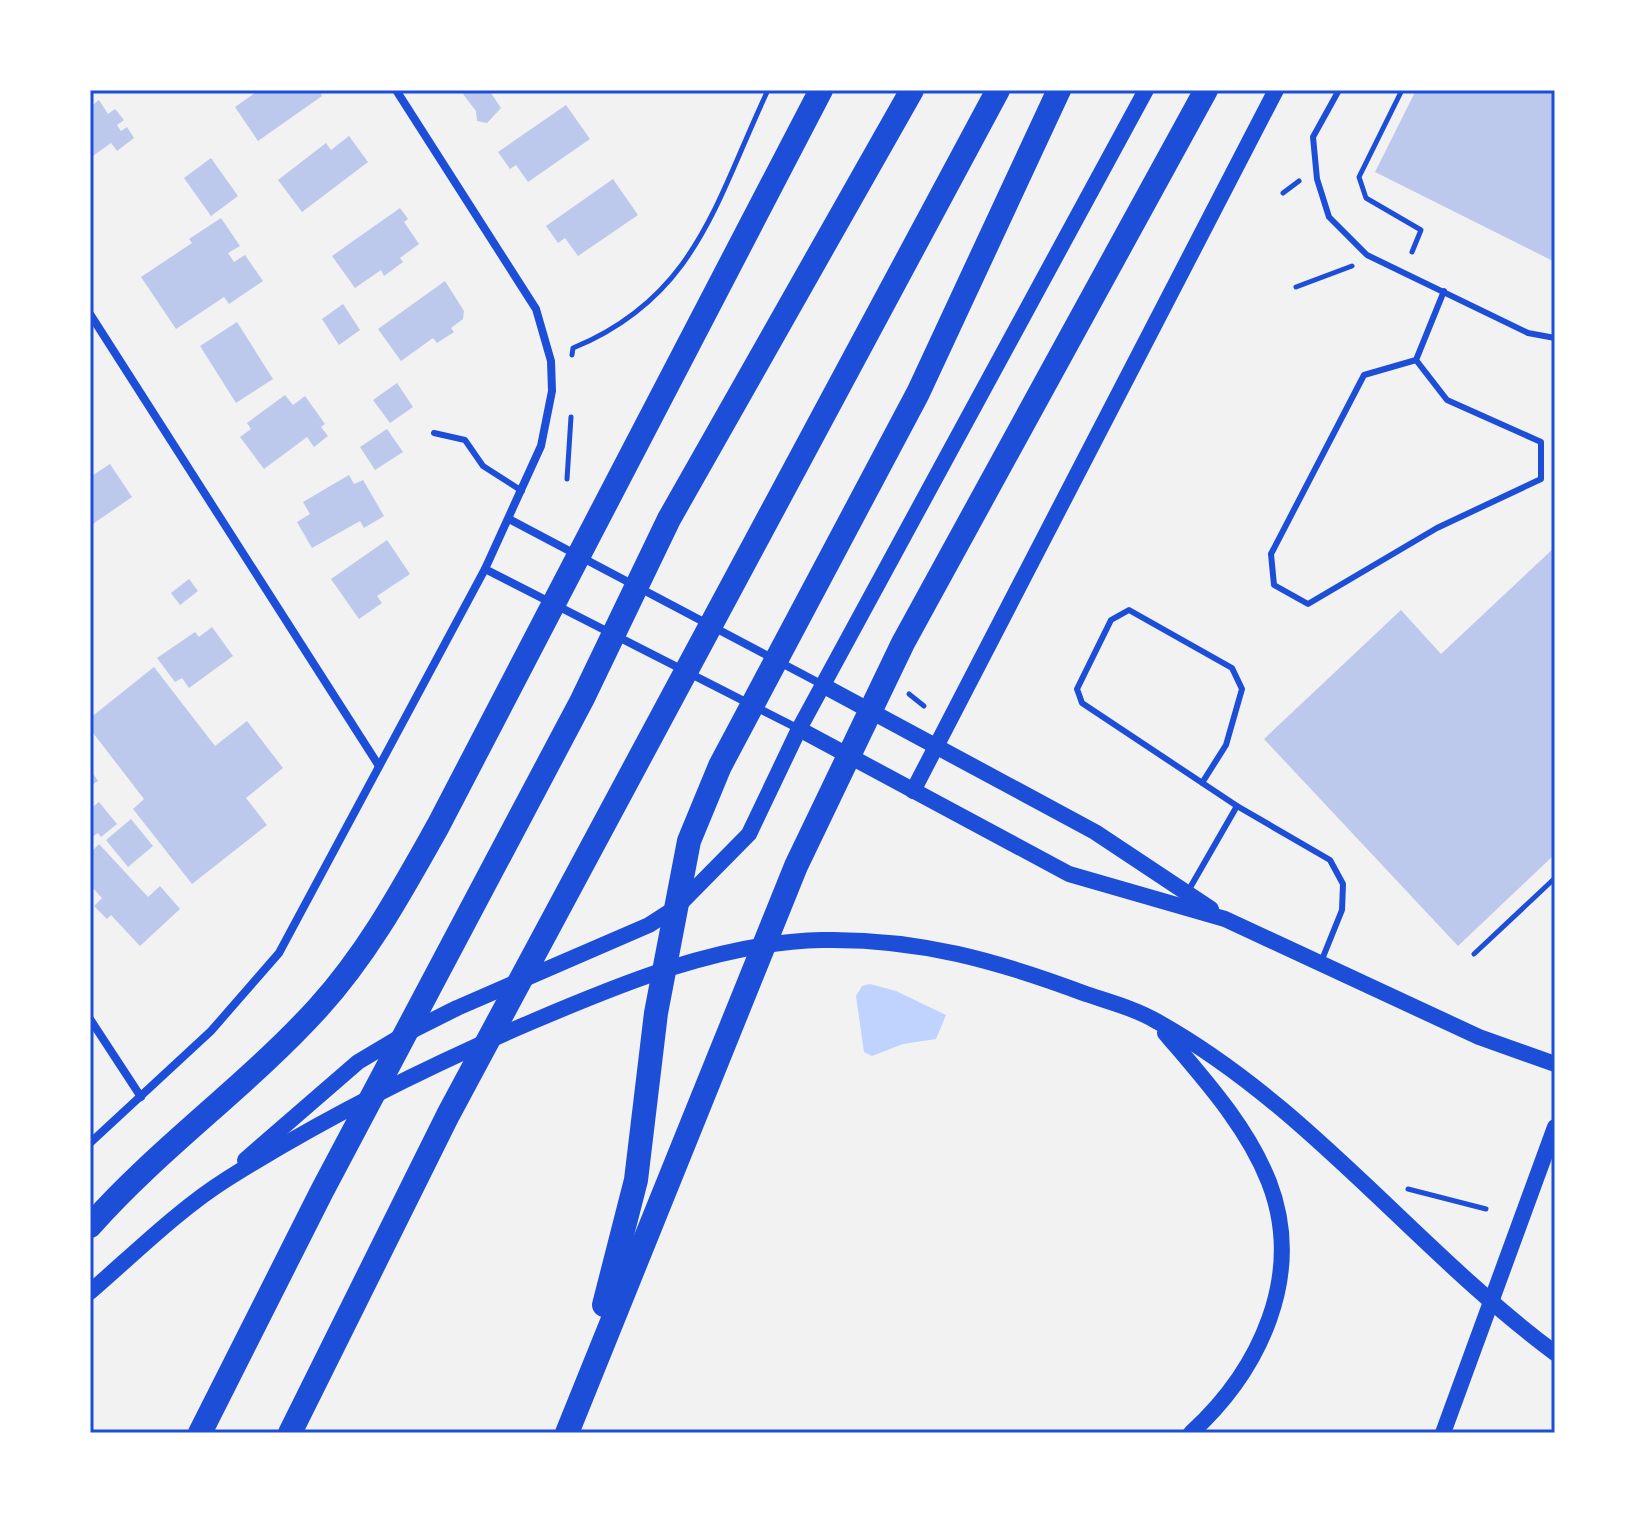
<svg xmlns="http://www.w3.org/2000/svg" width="1645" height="1523" font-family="'Varela Round',sans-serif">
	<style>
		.water { fill: #bfd3fe }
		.building { fill: #bdc9ec }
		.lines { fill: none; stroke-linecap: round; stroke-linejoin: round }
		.path { stroke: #1d4ed8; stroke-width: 5 }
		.service { stroke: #1d4ed8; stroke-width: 6 }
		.minor { stroke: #1d4ed8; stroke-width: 8 }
		.secondary { stroke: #1d4ed8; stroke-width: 16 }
		.motorway { stroke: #1d4ed8; stroke-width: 24 }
		.neatline { fill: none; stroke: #1d4ed8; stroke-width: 3 }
	</style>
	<rect width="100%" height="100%" fill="#f2f2f2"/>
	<path class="water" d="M870,984L896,991L946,1015L936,1039L903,1044L872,1056L864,1052L856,996L862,986Z"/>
	<g class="building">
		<path d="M252,90H320L322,96L258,141L235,107L255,93Z"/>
		<path d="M469,90H496L491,93L501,108L487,123L477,121L476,111L463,94Z"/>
		<path d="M1416,90H1555V262L1375,172Z"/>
		<path d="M99,100L108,114L115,109L124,120L117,125L121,131L127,127L134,138L117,151L111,143L90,158V107Z"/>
		<path d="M566,105L590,139L528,182L516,165L510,169L498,152Z"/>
		<path d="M349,136L368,162L302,212L278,180L326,143L331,150Z"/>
		<path d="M211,158L238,196L211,216L184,178Z"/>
		<path d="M613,179L638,215L578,256L565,238L558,243L546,226Z"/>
		<path d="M400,208L408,219L404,222L419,244L400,258L403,262L384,276L381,270L355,288L332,256Z"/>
		<path d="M221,218L240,246L228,253L234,262L245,255L263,281L229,304L224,297L176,329L141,277L192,243L189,239Z"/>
		<path d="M445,281L464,311L463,319L451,328L454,332L437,343L433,338L401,361L378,329Z"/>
		<path d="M343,304L360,330L339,345L322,319Z"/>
		<path d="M237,322L273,379L236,403L200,346Z"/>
		<path d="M397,383L413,407L390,423L373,400Z"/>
		<path d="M285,395L293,405L305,396L325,424L321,427L328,436L314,447L307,437L264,469L240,437L251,429L247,423Z"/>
		<path d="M387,429L403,452L375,470L360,447Z"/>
		<path d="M110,464L132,497L90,526V477Z"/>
		<path d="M349,475L354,484L363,480L384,516L364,528L360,521L312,548L297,522L310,514L303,502Z"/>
		<path d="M387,540L410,574L377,596L382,603L359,619L331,579Z"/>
		<path d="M1555,547V854L1458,946L1264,739L1401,610L1441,654Z"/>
		<path d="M189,579L198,591L180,605L171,593Z"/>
		<path d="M212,627L233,656L189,688L182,678L175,682L157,658L195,632L199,637Z"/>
		<path d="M154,667L215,746L247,721L283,768L246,798L267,825L192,884L133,809L144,799L90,729V718Z"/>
		<path d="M90,769L98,781L90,786Z"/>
		<path d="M99,802L117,824L101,837L98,833L90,838V809Z"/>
		<path d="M131,819L153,846L128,867L106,840Z"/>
		<path d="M99,844L148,897L160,886L180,909L140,946L111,915L107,919L94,906L102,898L90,885V853Z"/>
	</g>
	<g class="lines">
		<g class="path">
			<path d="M1402,90L1359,177L1366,198L1421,230L1412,252"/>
			<path d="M1283,193L1299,181"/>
			<path d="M1296,287L1352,266"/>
			<path d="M572,355L573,348C697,297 716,200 768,90"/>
			<path d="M567,479L571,417"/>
			<path d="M909,694L924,706"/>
			<path d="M1474,954L1555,878"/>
			<path d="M1408,1189L1486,1209"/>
		</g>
		<g class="service">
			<path d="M1339,90L1313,137L1317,179L1329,217L1367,255L1528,333L1555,338"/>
			<path d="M1416,360L1447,400L1541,442V479L1437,528L1308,604L1274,585L1271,554L1364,375L1416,360L1444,291"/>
			<path d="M434,433L465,440L483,466L522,491"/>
			<path d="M1202,783L1226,745L1242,689L1232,668L1129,610L1111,620L1077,689L1082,703L1237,806L1330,860L1343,884L1342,910L1321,962"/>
			<path d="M1187,893L1237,806"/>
		</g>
		<g class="minor">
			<path d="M90,314L379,766"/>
			<path d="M509,519L823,685"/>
			<path d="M485,569L799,729"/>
			<path d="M90,1019L141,1097"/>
			<path d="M90,1143L211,1031L279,953L485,569L541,446L552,391L551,361L536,309L396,90"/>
		</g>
		<g class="secondary">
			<path d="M824,686L1095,832L1211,909"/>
			<path d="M799,729L1069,874L1225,919L1479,1037L1555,1064"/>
			<path d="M913,791L1276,90"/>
			<path d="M1165,1033C1204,1079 1247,1126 1269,1182C1305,1275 1260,1370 1191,1433"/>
			<path d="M245,1160L358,1062L405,1034L457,1008L649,925L677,907L749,834L799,729L1146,90"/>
			<path d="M90,1292C134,1254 178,1210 227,1179C324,1118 424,1068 529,1023C620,984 721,942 822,940C918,938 998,961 1086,994C1110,1002 1136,1009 1158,1022C1310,1107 1416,1250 1555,1353"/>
			<path d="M1443,1433L1555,1127"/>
		</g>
		<g class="motorway">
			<path d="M90,1226C160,1147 247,1086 318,1008C368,953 402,890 438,826L821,90"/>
			<path d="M604,1305L636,1180L656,1013L689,841L720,766L918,393L1059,90"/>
			<path d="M200,1433L322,1191L582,700L669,519L912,90"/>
			<path d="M290,1433L448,1115L998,90"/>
			<path d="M567,1433L796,866L903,643L1206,90"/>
		</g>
	</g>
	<rect width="1645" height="1523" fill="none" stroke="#ffffff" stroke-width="184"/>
	<rect x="92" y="92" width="1461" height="1339" class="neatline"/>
</svg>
